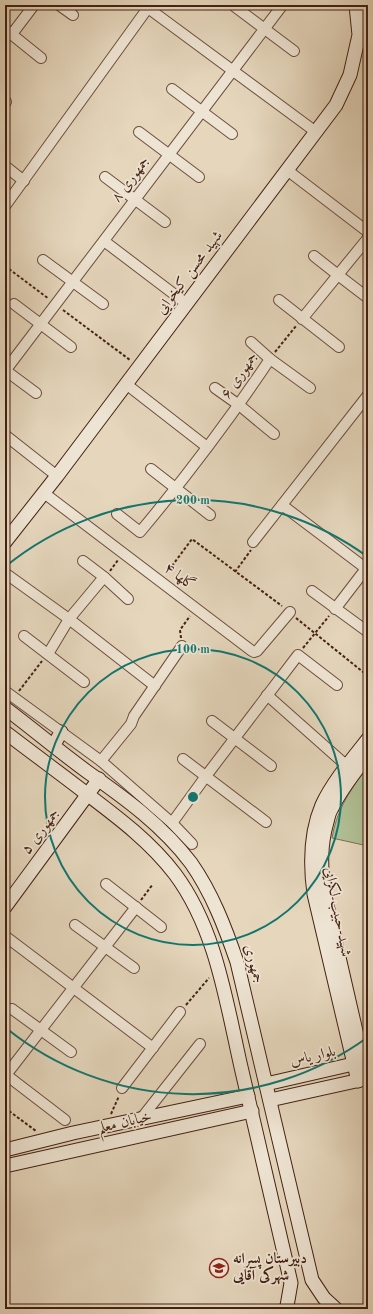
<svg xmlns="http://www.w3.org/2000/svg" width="373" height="1314" font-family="'Old Standard TT',Amiri,serif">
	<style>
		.green { fill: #b0bf94; stroke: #7a7054 }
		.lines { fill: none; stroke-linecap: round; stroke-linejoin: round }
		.street-casing { stroke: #6c4e3d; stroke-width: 12 }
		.secondary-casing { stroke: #442113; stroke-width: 15 }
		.path { stroke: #442113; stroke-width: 2; stroke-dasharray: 3 2; stroke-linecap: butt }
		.street { stroke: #eee4d3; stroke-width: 10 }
		.secondary { stroke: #eee4d3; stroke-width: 13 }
		.ring { fill: none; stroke: #0f766e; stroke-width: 2 }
		.labels { text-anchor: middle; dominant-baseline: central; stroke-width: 3.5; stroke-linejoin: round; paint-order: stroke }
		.street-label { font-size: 15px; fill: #442113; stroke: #eee4d3 }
		.poi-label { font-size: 15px; font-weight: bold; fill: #442113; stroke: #eee4d3; text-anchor: start }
		.centre { fill: #0f766e; stroke: #eee4d3; stroke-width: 2 }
		.ring-label { font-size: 12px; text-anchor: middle; font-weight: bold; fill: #0f766e; stroke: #eee4d3; stroke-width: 3.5; stroke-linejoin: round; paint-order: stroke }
	</style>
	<rect width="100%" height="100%" fill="#e5d6bc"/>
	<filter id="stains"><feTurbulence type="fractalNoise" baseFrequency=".005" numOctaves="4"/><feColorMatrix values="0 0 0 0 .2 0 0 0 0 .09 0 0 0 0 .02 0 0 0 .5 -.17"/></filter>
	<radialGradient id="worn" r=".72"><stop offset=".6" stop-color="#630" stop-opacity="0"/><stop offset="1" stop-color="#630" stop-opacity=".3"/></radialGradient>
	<path class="green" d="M368,772V846L332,838C336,813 348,793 363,773Z"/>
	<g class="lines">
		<g class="street-casing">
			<g id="street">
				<path d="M59,5L73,15"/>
				<path d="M234,6L294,51"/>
				<path d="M148,8L316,132"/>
				<path d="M5,29L41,58"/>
				<path d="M12,34L34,5"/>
				<path d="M172,89L232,134"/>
				<path d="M5,101L6,102"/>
				<path d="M139,132L199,177"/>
				<path d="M5,166L24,181"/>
				<path d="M287,170L368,232"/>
				<path d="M105,177L165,222"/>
				<path d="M5,206L150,5"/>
				<path d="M104,241L187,304"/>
				<path d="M314,256L338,275L368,298"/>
				<path d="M43,260L103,304"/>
				<path d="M279,300L339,347"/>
				<path d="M14,304L71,347"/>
				<path d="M302,319L368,238"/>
				<path d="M251,342L270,359L310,388"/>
				<path d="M5,370L36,393"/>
				<path d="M5,371L281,7"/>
				<path d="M126,384L207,447"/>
				<path d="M215,388L239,405L274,434"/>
				<path d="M5,435L57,476"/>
				<path d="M151,469L210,515"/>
				<path d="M44,493L252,651L254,652L257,651L290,612"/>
				<path d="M282,505L368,570"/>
				<path d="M117,514L140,532C186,477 230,419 270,359"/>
				<path d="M253,542L368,395"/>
				<path d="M83,561L104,577L128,599"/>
				<path d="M5,573L69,619L155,686"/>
				<path d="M312,591L368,632"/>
				<path d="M335,609L368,566"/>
				<path d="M24,636L84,682"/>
				<path d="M48,654L69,619L104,577"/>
				<path d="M5,691L101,761L172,823L192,844"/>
				<path d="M267,695L347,766"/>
				<path d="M212,721L271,766"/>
				<path d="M183,759L266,822"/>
				<path d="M101,761L131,724L134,716L182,646"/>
				<path d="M172,823L206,776L298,655L337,685"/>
				<path d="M106,884L161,927"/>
				<path d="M75,925L134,968"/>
				<path d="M5,936L153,1048"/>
				<path d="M12,1009L71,1052"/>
				<path d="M5,1074L65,1120"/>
				<path d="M6,1075L136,907"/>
				<path d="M122,1088L180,1012"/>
				<path d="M140,1120L200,1044"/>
			</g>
		</g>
		<g class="secondary-casing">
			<g id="secondary">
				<path d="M5,542L57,476L336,105L350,75L359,35L356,5"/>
				<path d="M5,708C33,729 60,752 89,773C126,799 163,826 191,863C212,893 225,927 237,962L312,1280L324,1298L336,1309"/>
				<path d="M5,732C31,752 57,771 83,791C116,816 150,841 175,874C216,929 226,1001 241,1067C258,1139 274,1211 291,1283L287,1306L285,1309"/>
				<path d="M54,745L61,732"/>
				<path d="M5,907L99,779"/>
				<path d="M367,1079L324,892C321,868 320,846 327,822C328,818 329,812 332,808C341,789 355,772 368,755"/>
				<path d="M358,1081L314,894C310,865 310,833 322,805C332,783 353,758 368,739"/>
				<path d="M266,1084L362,1062"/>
				<path d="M270,1100L365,1079"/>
				<path d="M5,1150L73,1133L248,1096"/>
				<path d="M5,1166L252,1111"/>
			</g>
		</g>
		<g class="path">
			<path d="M5,266L49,299"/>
			<path d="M63,310L130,360"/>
			<path d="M275,352L296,326"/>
			<path d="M110,571L118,560"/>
			<path d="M235,572L251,550"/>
			<path d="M166,574L192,539L282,606"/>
			<path d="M296,618L368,676"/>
			<path d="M181,638L180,630L190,616"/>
			<path d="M303,648L329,616"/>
			<path d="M19,691L42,661"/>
			<path d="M141,900L153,884"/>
			<path d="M186,1005L209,978"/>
			<path d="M5,1108L36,1131"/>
			<path d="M111,1114L119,1096"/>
		</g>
		<use href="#street" class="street"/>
		<use href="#secondary" class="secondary"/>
	</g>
	<g class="ring">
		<circle cx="193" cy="797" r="148"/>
		<path d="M368 1037A297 297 0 0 1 6 1028M6 566A297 297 0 0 1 368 557"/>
	</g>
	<defs>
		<g id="school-ring" transform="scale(1)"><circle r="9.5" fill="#eee4d3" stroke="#8f2418" stroke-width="1.5"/><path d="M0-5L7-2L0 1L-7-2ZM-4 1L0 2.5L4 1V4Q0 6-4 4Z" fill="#8f2418"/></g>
	</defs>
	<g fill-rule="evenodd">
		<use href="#school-ring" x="219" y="1268"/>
	</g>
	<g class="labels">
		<g class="street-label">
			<text transform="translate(131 180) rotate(-53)">جمهوری ۸</text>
			<text transform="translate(190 273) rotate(-53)">شهید محسن کیخوایی</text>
			<text transform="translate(240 376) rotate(-55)">جمهوری ۶</text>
			<text transform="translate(179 577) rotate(37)">گلها ۴</text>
			<text transform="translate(41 832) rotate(-53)">جمهوری ۵</text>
			<text transform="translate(337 912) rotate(79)">شهید حبیب لکزایی</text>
			<text transform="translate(253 964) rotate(75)">جمهوری</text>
			<text transform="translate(313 1057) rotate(-13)">بلوار یاس</text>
			<text transform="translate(125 1123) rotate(-13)">خیابان معلم</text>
		</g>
		<g class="poi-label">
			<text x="233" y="1259">دبیرستان پسرانه<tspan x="233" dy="17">شهرکی آقایی</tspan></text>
		</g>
	</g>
	<circle cx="193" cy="797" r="6" class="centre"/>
	<g class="ring-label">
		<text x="193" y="504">200 m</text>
		<text x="193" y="653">100 m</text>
	</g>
	<rect width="373" height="1314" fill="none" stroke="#e5d6bc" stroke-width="20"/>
	<rect x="6" y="6" width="361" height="1302" fill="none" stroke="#442113" stroke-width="2"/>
	<rect x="10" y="10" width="353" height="1294" fill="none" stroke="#442113"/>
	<rect width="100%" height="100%" filter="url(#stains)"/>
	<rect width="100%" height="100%" fill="url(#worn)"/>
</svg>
